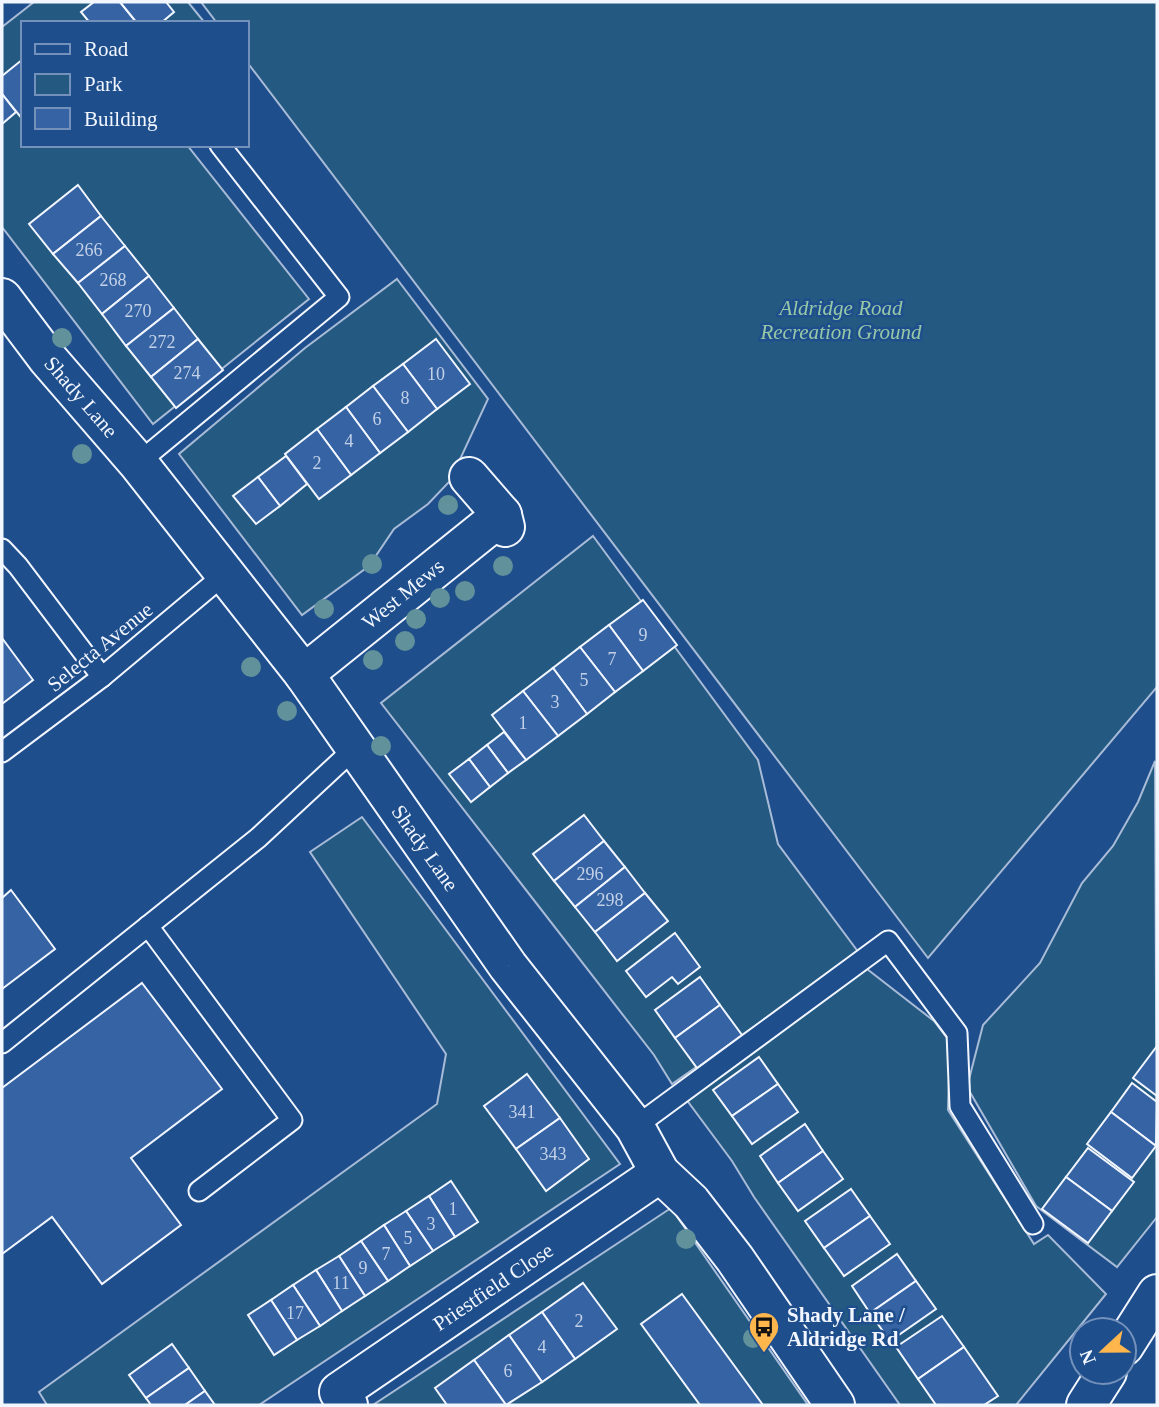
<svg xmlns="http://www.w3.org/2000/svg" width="1159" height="1407" font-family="'Times New Roman',serif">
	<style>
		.green { fill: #245a82; stroke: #a8bbd7; stroke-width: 2 }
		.building { fill: #3563a3; stroke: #f2f6ff; stroke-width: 2 }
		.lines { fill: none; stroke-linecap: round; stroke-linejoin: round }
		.lane-casing { stroke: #f2f6ff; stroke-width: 23 }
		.street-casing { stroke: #f2f6ff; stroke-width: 42 }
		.secondary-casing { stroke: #f2f6ff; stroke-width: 42 }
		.lane { stroke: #1f4e8c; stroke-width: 19 }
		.street { stroke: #1f4e8c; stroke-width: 38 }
		.secondary { stroke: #1f4e8c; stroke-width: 38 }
		.tree { fill: #61919a }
		.labels { text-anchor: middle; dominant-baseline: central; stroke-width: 5; stroke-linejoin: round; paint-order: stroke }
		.number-label { font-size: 18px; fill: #c3d1e8 }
		.park-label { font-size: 21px; font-style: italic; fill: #97c8a6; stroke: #1f4e8c }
		.street-label { font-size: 21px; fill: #f2f6ff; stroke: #1f4e8c }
		.poi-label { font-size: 21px; font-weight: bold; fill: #f2f6ff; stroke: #1f4e8c; text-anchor: start }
	</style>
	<rect width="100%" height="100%" fill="#1f4e8c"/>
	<g class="green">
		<path d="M34,2H188L205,23H23V145H187L309,299L153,424L2,227V27Z"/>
		<path d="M201,2H1157V687L928,958L247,62V23H217Z"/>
		<path d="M397,279L488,399L450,481L428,504L394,529L369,566L302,615L179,454L305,348Z"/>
		<path d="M593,536L758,760L778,844L859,953L672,1084L654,1055L381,703Z"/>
		<path d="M1155,761L1157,1217L1117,1267L1036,1206L967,1087L983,1025L1040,963L1082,883L1113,846L1138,802Z"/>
		<path d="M362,817L620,1164L259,1405H47L39,1392L437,1104L446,1054L310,852Z"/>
		<path d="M867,969L934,1021L950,1042L948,1110L1034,1244L1048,1235L1106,1294L1016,1405H900L754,1197L732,1161L686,1099Z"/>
		<path d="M671,1208L808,1405H373Z"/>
	</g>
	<g class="building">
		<path d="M94,2H120L137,23H90L81,12Z"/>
		<path d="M120,2H166L174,12L161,23H137Z"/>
		<path d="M23,59V120L2,94V76Z"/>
		<path d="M2,94L16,112L2,124Z"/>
		<path d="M78,185L101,216L53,254L29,224Z"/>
		<path d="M101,216L125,246L78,283L53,254Z"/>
		<path d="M125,246L149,276L102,314L78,283Z"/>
		<path d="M149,276L174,308L126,346L102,314Z"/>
		<path d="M174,308L198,339L151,377L126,346Z"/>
		<path d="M198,339L223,370L176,408L151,377Z"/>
		<path d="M436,339L470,384L437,409L403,364Z"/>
		<path d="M403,364L437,409L408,432L373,386Z"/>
		<path d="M373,386L408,432L380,453L346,407Z"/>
		<path d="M346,407L380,453L351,475L317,429Z"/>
		<path d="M317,429L351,475L319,499L285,454Z"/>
		<path d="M286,456L307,484L280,506L258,477Z"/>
		<path d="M258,477L280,506L256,524L233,496Z"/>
		<path d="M643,600L677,645L643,671L609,625Z"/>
		<path d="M609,625L643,671L615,692L580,647Z"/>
		<path d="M2,638L33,680L2,704Z"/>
		<path d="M580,647L615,692L587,714L553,668Z"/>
		<path d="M553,668L587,714L558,736L523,691Z"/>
		<path d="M523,691L558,736L526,760L492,715Z"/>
		<path d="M504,732L526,760L508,773L487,745Z"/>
		<path d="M487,745L508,773L490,787L469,759Z"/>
		<path d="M469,759L490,787L471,802L449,774Z"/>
		<path d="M584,815L604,841L554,881L533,854Z"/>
		<path d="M604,841L625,867L575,907L554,881Z"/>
		<path d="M625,867L645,893L595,932L575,907Z"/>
		<path d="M11,890L55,949L2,989V898Z"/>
		<path d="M645,893L668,921L617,961L595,932Z"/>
		<path d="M675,933L700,967L678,984L672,977L646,997L626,971Z"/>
		<path d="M700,977L720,1005L675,1038L655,1010Z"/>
		<path d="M142,983L222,1089L131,1158L181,1225L102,1284L52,1217L2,1254V1088Z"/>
		<path d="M720,1005L742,1035L697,1068L675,1038Z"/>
		<path d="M1157,1046V1096L1133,1078Z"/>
		<path d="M759,1057L778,1084L732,1116L713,1090Z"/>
		<path d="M527,1074L560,1118L516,1149L484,1106Z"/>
		<path d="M1132,1083L1157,1102L1156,1146L1111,1112Z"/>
		<path d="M778,1084L798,1112L752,1144L732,1116Z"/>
		<path d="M1111,1112L1156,1146L1132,1178L1087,1144Z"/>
		<path d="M560,1118L589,1159L546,1191L516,1149Z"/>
		<path d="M805,1124L823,1151L778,1183L760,1156Z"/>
		<path d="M1088,1148L1134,1182L1112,1211L1066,1177Z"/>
		<path d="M823,1151L843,1179L798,1211L778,1183Z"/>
		<path d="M1066,1177L1112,1211L1088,1243L1042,1209Z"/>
		<path d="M451,1181L478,1222L455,1237L429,1196Z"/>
		<path d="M851,1189L870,1216L824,1248L805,1221Z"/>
		<path d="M429,1196L455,1237L433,1251L406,1211Z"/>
		<path d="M406,1211L433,1251L410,1266L384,1225Z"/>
		<path d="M870,1216L890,1244L844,1276L824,1248Z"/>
		<path d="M384,1225L410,1266L388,1281L361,1241Z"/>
		<path d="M361,1241L388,1281L365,1296L339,1256Z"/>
		<path d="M897,1254L916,1281L870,1313L852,1286Z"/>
		<path d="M339,1256L365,1296L342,1311L316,1270Z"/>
		<path d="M316,1270L342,1311L320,1326L293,1285Z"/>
		<path d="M916,1281L936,1309L890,1341L870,1313Z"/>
		<path d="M583,1283L617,1329L575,1359L542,1312Z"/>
		<path d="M293,1285L320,1326L297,1340L271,1300Z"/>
		<path d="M682,1294L763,1405H700L641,1324Z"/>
		<path d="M271,1300L297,1340L274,1355L248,1315Z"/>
		<path d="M542,1312L575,1359L542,1382L509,1335Z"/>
		<path d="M942,1316L964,1347L918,1379L896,1347Z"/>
		<path d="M509,1335L542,1382L506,1405L474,1360Z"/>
		<path d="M172,1344L189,1368L146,1398L129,1375Z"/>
		<path d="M964,1347L998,1396L984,1405H936L918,1379Z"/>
		<path d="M474,1360L506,1405H447L435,1388Z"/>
		<path d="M189,1368L205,1391L185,1405H151L146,1398Z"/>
		<path d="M205,1391L215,1405H185Z"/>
	</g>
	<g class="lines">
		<g class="lane-casing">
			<g id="lane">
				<path d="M138,463L339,297L220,145"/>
				<path d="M2,549L18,566L102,677"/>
				<path d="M2,752L102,677L225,574"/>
				<path d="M148,926L292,1120L199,1191"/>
				<path d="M2,1043L258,838L355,748"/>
				<path d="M635,1127L888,941L957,1033L960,1106L1033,1224"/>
			</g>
		</g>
		<g class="street-casing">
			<g id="street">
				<path d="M2,298L48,359L138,463L304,674L508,966L635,1127L660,1173L691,1202L735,1259L835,1405"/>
				<path d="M469,477L502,515L505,527"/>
				<path d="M304,674L502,515"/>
				<path d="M348,1405L339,1392L660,1173"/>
			</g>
		</g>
		<g class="secondary-casing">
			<g id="secondary">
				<path d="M1124,1346L1157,1294"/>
				<path d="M1086,1405L1107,1372"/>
			</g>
		</g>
		<use href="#lane" class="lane"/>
		<use href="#street" class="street"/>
		<use href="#secondary" class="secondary"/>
	</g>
	<g class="tree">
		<circle cx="62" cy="338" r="10"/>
		<circle cx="82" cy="454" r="10"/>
		<circle cx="448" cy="505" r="10"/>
		<circle cx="372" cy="564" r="10"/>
		<circle cx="503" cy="566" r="10"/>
		<circle cx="465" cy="591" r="10"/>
		<circle cx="440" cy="598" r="10"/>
		<circle cx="324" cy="609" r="10"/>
		<circle cx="416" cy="619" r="10"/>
		<circle cx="405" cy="641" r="10"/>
		<circle cx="373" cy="660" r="10"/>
		<circle cx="251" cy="667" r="10"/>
		<circle cx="287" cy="711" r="10"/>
		<circle cx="381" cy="746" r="10"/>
		<circle cx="686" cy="1239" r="10"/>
		<circle cx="753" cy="1338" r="10"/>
	</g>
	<defs>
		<g id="bus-pin" transform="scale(1.575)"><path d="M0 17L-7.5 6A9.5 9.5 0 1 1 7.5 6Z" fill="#ffb74d" stroke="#1f4e8c"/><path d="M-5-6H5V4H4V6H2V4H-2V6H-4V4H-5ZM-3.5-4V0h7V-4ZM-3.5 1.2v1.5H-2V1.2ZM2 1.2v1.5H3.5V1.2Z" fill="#111"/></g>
	</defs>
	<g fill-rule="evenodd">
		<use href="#bus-pin" x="764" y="1327"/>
	</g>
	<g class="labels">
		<g class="number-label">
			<text x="89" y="250">266</text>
			<text x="113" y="280">268</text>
			<text x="138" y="311">270</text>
			<text x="162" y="342">272</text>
			<text x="187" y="373">274</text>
			<text x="436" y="374">10</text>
			<text x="405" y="398">8</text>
			<text x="377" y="419">6</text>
			<text x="349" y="441">4</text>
			<text x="317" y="463">2</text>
			<text x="643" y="635">9</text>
			<text x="612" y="659">7</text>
			<text x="584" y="680">5</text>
			<text x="555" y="702">3</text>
			<text x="523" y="723">1</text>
			<text x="590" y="874">296</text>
			<text x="610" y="900">298</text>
			<text x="522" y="1112">341</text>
			<text x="553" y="1154">343</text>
			<text x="453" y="1209">1</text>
			<text x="431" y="1224">3</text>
			<text x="408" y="1238">5</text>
			<text x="386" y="1254">7</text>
			<text x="363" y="1268">9</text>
			<text x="341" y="1283">11</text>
			<text x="295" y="1313">17</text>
			<text x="579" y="1321">2</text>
			<text x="542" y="1347">4</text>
			<text x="508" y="1371">6</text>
		</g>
		<g class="park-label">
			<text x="841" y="308">Aldridge Road<tspan x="841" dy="24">Recreation Ground</tspan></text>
		</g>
		<g class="street-label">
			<text transform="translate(81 397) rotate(49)">Shady Lane</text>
			<text transform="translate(403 594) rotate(-39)">West Mews</text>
			<text transform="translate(100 647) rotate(-39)">Selecta Avenue</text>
			<text transform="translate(425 848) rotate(55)">Shady Lane</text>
			<text transform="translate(493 1287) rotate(-34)">Priestfield Close</text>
		</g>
		<g class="poi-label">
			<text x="787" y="1315">Shady Lane /<tspan x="787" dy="24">Aldridge Rd</tspan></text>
		</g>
	</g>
	<rect width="1159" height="1407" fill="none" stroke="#f2f6ff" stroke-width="7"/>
	<rect x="21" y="21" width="228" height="126" fill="#1f4e8c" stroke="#7391ba" stroke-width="2"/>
	<rect x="35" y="44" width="35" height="10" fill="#1f4e8c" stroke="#7391ba" stroke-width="2"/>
	<text x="84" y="56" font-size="21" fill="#f2f6ff">Road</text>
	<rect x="35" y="74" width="35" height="21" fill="#245a82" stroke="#7391ba" stroke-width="2"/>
	<text x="84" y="91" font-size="21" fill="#f2f6ff">Park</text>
	<rect x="35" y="108" width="35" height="21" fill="#3563a3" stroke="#7391ba" stroke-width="2"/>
	<text x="84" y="126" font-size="21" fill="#f2f6ff">Building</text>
	<g transform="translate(1103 1351) rotate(248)"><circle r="33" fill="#1f4e8c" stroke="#7391ba" stroke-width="2"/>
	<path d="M0-5L12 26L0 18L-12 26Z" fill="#ffb74d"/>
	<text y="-10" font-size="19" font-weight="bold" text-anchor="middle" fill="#f2f6ff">N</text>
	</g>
</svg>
